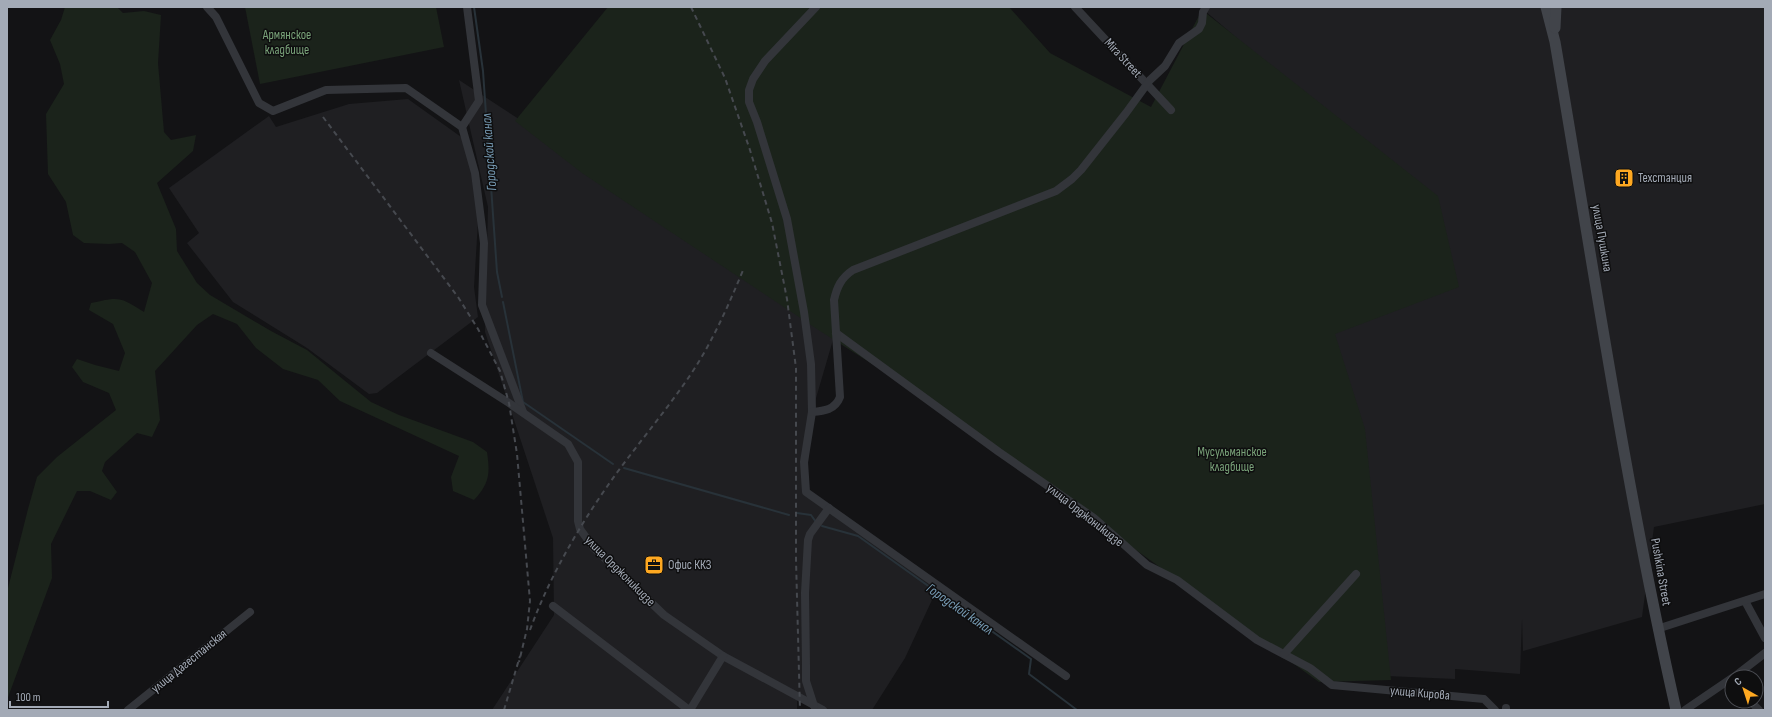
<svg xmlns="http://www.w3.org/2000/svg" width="1772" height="717" font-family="'Sofia Sans Condensed',sans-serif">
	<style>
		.built { fill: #1f1f22 }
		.green { fill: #1b231b }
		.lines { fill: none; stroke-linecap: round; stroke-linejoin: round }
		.stream { stroke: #283239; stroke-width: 2 }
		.street { stroke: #33353a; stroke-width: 8 }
		.secondary { stroke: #41444a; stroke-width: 11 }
		.rail { stroke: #46494f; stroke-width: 2; stroke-dasharray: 5 4; stroke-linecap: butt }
		.labels { text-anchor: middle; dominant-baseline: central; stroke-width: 3; stroke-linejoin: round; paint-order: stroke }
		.park-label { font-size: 13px; fill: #79a279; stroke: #0e0e0f }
		.street-label { font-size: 13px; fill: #a3aab6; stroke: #0e0e0f }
		.poi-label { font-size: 13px; fill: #a3aab6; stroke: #0e0e0f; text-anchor: start }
		.water-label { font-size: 14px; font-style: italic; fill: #779bb4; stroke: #0e0e0f }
	</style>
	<rect width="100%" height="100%" fill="#131315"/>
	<g class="built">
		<path d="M1207,7H1765V504L1654,527L1642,617L1523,651L1522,619L1520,674L1455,669V679L1387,676L1326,334L1428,202L1204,10Z"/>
		<path d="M459,80L837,326L812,412L806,492L938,587L905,658L872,710H822L797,699V710H492L554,615L553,538L485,332L488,207Z"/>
		<path d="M408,99L464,139L479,206L474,287L478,317L377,393L369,394L307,348L233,302L187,243L199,233L169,188L269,116L276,127L349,104Z"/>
	</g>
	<g class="green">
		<path d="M65,7H117L123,13L144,11L161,15L158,63L164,132L171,140L196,135L193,151L157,183L176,229L177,251L197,283L210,295L271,331L307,350L371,402L399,415L473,442L487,452C490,473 490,483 474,500L453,491L451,477L459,456L340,401L318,380L283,369L256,348L237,324L213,314L197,325L155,371L160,420L152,437L137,433L105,462L102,471L117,492L111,500L90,491H77L51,544L52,578L7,700V592L28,509L37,477L57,457L116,410L109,393L83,382L72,367L77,359L95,365L119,371L125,353L113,324L89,310L91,303C119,297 119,296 144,312L152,283L135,252L122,243L109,244L84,243L73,235L66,202L48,174L46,114L64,84L60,64L50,40L61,20Z"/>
		<path d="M245,7H436L444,47L260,84Z"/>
		<path d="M608,7H1009L1050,53L1151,107L1202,10L1438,196L1459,287L1335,334L1365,429L1391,680L1319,682L924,397L820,331L582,173L515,121Z"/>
	</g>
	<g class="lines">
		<g class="stream">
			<path d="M474,7L483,71L497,272L502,297"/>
			<path d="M503,302L523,402L613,464"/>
			<path d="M624,468L789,515"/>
			<path d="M797,513L811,515L816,522"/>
			<path d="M822,526L858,536L1031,659L1029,674L1077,710"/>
		</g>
		<g class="street">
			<path d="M207,7L216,17L259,103L273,111L326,90L406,88L462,127L475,173L484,243L482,305L523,412"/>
			<path d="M816,7L765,61L753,79L749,90V102L757,122L787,219L804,312L811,364L812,412L804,462L806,492L1066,676"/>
			<path d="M1075,7L1171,110"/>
			<path d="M462,127L479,101L467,7"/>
			<path d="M836,333L999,452L1094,518L1147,565L1177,580L1257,640L1310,668L1332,685L1484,699L1495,710"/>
			<path d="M431,353L509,403L568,444L578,462V521L580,529L593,547L664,615L723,656L823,710"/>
			<path d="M812,412C824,411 835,410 840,397L834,300C837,287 841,278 853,270L1056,191L1072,179L1081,170L1126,113L1150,80L1165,66L1179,43L1199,29L1202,23L1203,12L1206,7"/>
			<path d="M1745,601L1765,638"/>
			<path d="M553,606L689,710"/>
			<path d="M1657,629L1765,594"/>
			<path d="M1284,654L1356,574"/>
			<path d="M1734,677L1765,653"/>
			<path d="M1750,701L1759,710"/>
			<path d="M814,706L806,681V665L805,593L808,540L810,534L829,508"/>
			<path d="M1506,708V710"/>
			<path d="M128,710L250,612"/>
			<path d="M690,710L723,656"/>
			<path d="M1685,710L1732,678"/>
		</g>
		<g class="secondary">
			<path d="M1546,7L1555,42C1593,265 1626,490 1676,710"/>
			<path d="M1555,28L1556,7"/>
		</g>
		<g class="rail">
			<path d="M691,7L725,78L750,150L772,223L787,299L796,368V560L800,710"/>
			<path d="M323,117L458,297L478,329L500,371L509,403L517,454L530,601L527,629L519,662"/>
			<path d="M530,630C550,575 582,521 616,474C641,440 668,408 691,374C714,339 728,306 744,268"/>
			<path d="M504,710L520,656"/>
		</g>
	</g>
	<defs>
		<g id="building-square" transform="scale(1)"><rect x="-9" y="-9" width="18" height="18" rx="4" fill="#fea821" stroke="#0e0e0f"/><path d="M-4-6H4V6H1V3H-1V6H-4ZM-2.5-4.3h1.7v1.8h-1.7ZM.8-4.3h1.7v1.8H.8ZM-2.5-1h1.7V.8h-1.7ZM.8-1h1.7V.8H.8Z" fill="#111"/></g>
		<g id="office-square" transform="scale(1)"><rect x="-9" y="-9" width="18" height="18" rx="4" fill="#fea821" stroke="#0e0e0f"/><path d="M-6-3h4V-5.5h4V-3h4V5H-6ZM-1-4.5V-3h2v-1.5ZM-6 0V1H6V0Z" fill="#111"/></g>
	</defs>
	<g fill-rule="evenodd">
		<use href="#building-square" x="1624" y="178"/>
		<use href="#office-square" x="654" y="565"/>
	</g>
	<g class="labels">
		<g class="park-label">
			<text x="287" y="35">Армянское<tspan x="287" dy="15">кладбище</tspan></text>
			<text x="1232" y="452">Мусульманское<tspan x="1232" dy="15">кладбище</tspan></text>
		</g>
		<g class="street-label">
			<text transform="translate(1123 58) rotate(47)">Mira Street</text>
			<text transform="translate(1602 238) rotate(80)">улица Пушкина</text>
			<text transform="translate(1085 515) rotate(38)">улица Орджоникидзе</text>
			<text transform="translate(620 571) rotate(45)">улица Орджоникидзе</text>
			<text transform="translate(1661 572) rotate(80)">Pushkina Street</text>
			<text transform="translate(189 661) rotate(-39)">улица Дагестанская</text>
			<text transform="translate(1420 693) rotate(5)">улица Кирова</text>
		</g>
		<g class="poi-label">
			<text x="1638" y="178">Техстанция</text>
			<text x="668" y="565">Офис ККЗ</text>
		</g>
		<g class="water-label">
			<text transform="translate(489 152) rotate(-94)">Городской канал</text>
			<text transform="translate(960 609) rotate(35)">Городской канал</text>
		</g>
	</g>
	<rect width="1772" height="717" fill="none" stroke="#a3aab6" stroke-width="16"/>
	<g transform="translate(1744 689) rotate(321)"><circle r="19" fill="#0e0e0f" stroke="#4a4c52"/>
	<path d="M0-3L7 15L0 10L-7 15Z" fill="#fea821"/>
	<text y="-6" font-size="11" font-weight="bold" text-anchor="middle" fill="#a3aab6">С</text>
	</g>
	<path d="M10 701v6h98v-6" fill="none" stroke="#a3aab6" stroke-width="2"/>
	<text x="16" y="701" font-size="12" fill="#a3aab6" stroke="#0e0e0f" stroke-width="3" paint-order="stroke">100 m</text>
</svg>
